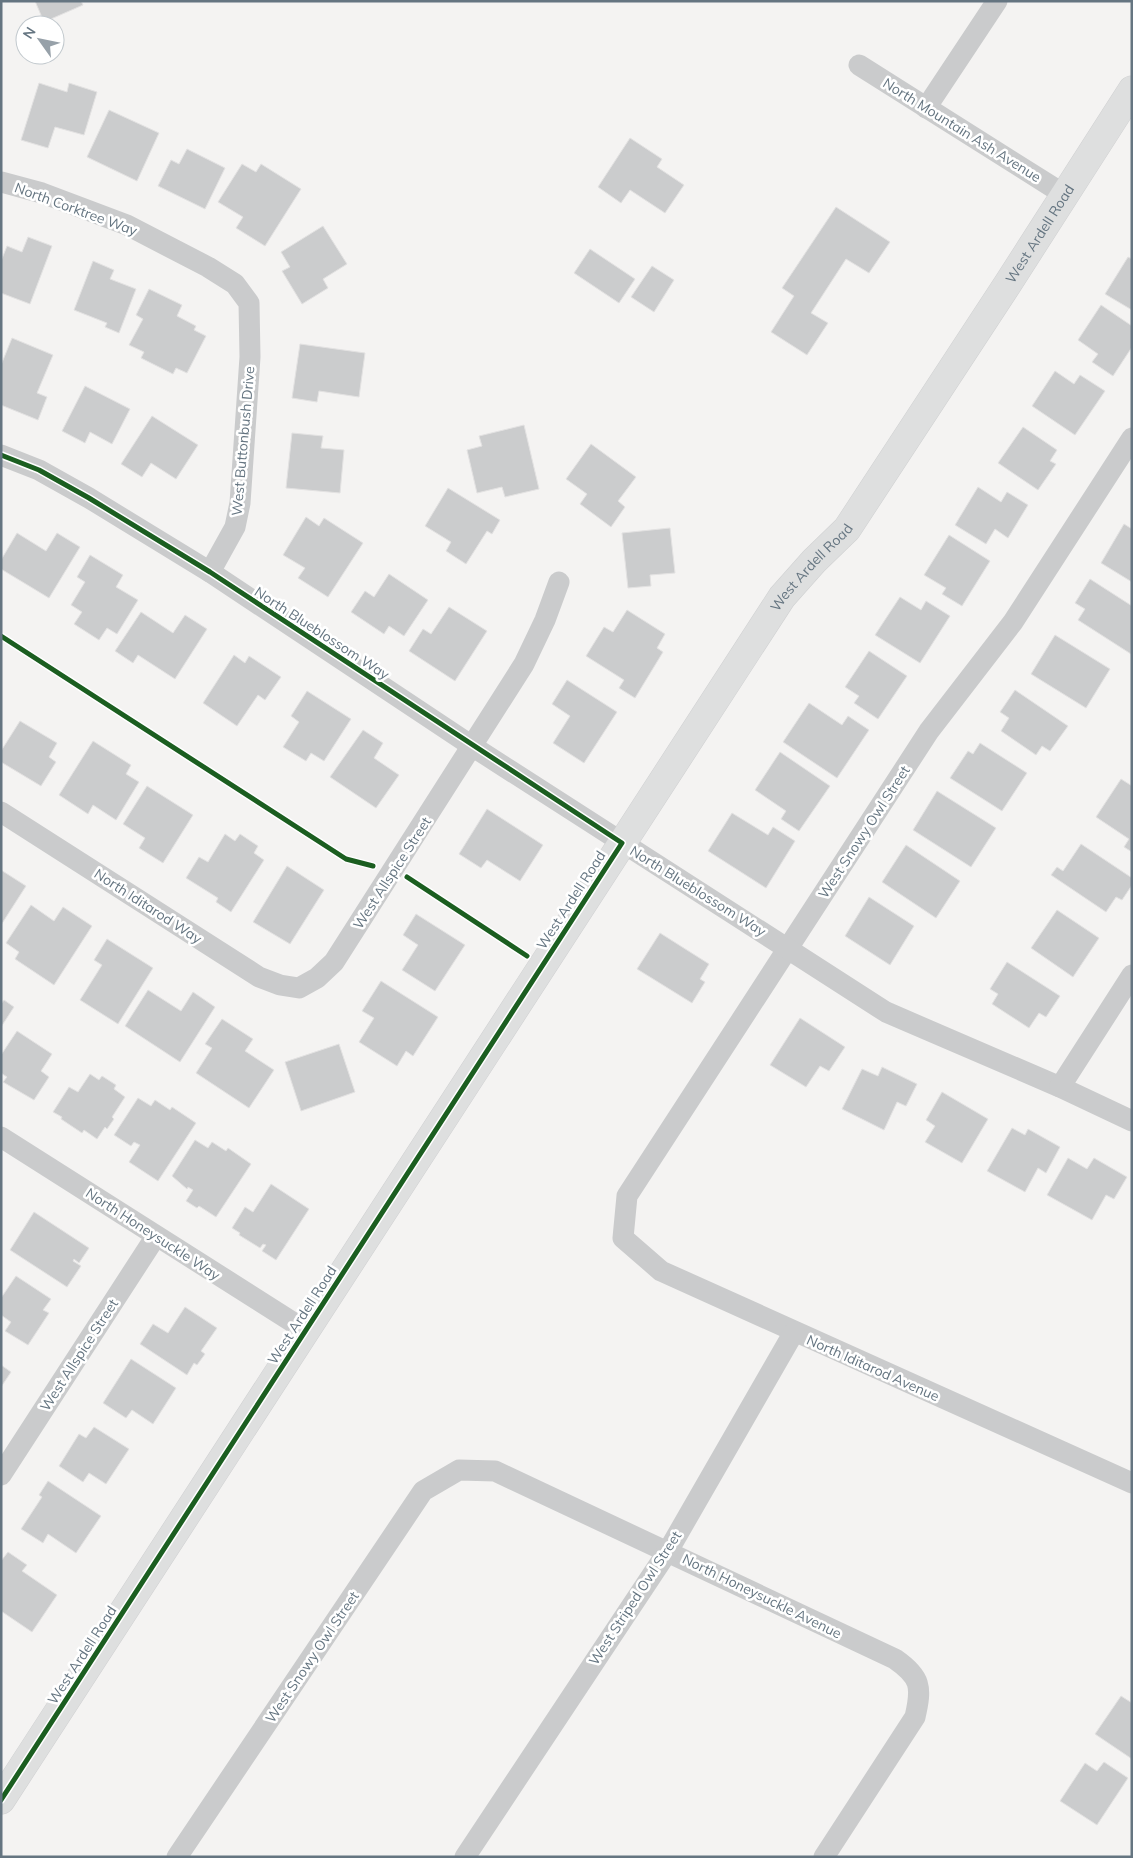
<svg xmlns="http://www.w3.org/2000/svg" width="1133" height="1858" font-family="Mulish,sans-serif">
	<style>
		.building { fill: #cbcccd; stroke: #e3e2e2 }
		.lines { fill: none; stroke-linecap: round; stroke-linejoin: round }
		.secondary-casing { stroke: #d0d1d2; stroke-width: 29 }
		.street { stroke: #cacbcc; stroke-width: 21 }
		.secondary { stroke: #dedfdf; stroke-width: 28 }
		.cycleway-casing { stroke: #fff; stroke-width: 8 }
		.cycleway { stroke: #1b5e20; stroke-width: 5 }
		.labels { text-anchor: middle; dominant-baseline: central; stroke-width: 5; stroke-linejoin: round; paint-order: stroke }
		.street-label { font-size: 14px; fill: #657581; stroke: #fff }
	</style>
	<rect width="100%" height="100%" fill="#f4f3f2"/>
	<g class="building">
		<path d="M35,1H81L83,5L44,22Z"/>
		<path d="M39,83L67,92L69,83L97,92L84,135L55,127L48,148L21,140Z"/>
		<path d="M109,110L159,133L137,181L87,157Z"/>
		<path d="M630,138L662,159L657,167L684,185L665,213L630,190L621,203L598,187Z"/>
		<path d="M187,149L225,168L205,209L158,186L171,160L179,164Z"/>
		<path d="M242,164L256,172L261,164L301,189L265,246L236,228L243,217L218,202Z"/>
		<path d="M836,207L890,242L869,273L846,259L811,313L828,323L807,355L771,332L794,296L782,288Z"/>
		<path d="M323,226L347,264L323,279L328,288L302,304L282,271L290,267L281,252Z"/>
		<path d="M28,237L52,246L30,304L1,293V261L7,246L22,252Z"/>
		<path d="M590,249L635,279L619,303L574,273Z"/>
		<path d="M1128,257L1132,259V310L1105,294Z"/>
		<path d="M93,261L114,270L110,279L136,289L119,333L105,327L107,323L74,310Z"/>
		<path d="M652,266L674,280L654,312L631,297Z"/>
		<path d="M149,289L182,305L177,316L196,326L194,330L206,336L187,373L176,368L173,374L141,358L144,352L129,345L143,319L136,315Z"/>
		<path d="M1101,305L1132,326V347L1113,376L1092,362L1098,354L1078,340Z"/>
		<path d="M12,338L53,355L37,393L47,397L38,420L1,405V365Z"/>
		<path d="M300,344L365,353L359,397L319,391L317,402L292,398Z"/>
		<path d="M1055,371L1074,384L1080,375L1105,391L1075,435L1032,406Z"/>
		<path d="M85,386L130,409L112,444L90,432L85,443L62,431Z"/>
		<path d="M152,416L198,445L176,479L151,463L142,477L121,464Z"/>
		<path d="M524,425L539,489L505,497L502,487L477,493L467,450L482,446L479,436Z"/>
		<path d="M1023,427L1057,450L1050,461L1056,464L1038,490L998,463Z"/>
		<path d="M292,433L323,436L321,448L344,450L340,493L286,488Z"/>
		<path d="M591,444L636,477L618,501L625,507L611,527L580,504L587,494L566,479Z"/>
		<path d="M978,487L1001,502L1007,492L1028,505L1008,538L995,529L986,544L955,525Z"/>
		<path d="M448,488L500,520L492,534L487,531L466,564L446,551L451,542L425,526Z"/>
		<path d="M306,517L319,526L324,518L363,543L328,597L298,578L305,568L283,555Z"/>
		<path d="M1124,524L1132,529V582L1101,563Z"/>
		<path d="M670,528L675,573L650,575L651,586L628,588L622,533Z"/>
		<path d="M17,533L46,551L57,533L80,547L49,598L1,569V560Z"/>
		<path d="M949,535L990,561L962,606L942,594L946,588L924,575Z"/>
		<path d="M90,555L123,575L116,587L138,600L117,634L107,628L99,640L74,624L82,612L71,605L85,582L77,577Z"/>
		<path d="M389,574L428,600L404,636L389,626L384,634L351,612L365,591L374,597Z"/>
		<path d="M1090,579L1132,606L1131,654L1078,620L1085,609L1075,603Z"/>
		<path d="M900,597L921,610L926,601L950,616L920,663L875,635Z"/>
		<path d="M449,607L487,631L455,681L409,651L423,629L431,634Z"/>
		<path d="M627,610L665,634L657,648L663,652L635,698L619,688L624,680L586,656L604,627L613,632Z"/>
		<path d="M141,612L173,633L185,615L207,629L175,679L138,655L133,663L115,651Z"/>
		<path d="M1055,635L1110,669L1086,708L1031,674Z"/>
		<path d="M869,651L907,676L878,719L854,703L859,696L845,687Z"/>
		<path d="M234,655L245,663L249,656L281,677L265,700L258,695L237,726L203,703Z"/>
		<path d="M567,680L617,712L584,763L553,743L570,716L552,704Z"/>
		<path d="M1015,690L1068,726L1050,751L1042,746L1036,755L1001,731L1009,718L1000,712Z"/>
		<path d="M307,691L351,719L324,761L311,753L306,761L283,747L299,722L291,716Z"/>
		<path d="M809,703L842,725L848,716L869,730L837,778L783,742Z"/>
		<path d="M20,721L57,743L49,757L56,762L41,786L1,762V751Z"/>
		<path d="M363,730L383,743L374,758L399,775L376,808L330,777Z"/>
		<path d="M93,741L131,765L126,774L139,782L116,820L93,805L88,814L59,795Z"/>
		<path d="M980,743L1027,773L1002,811L950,778L968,751L973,754Z"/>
		<path d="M780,752L830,786L799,831L781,819L786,811L755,790Z"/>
		<path d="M1121,779L1132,786V852L1124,847L1129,839L1096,817Z"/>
		<path d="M147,786L193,815L163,863L139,848L145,838L123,824Z"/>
		<path d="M937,791L996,828L971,867L913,830Z"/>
		<path d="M487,809L543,845L520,881L487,860L481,868L459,854Z"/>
		<path d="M732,813L768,835L773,827L795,841L766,888L708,851Z"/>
		<path d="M225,834L235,841L240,834L258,846L254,853L264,860L231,912L216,902L218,898L186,878L199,857L208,862Z"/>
		<path d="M1081,844L1132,878V885L1122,900L1116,897L1106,912L1051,875L1057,867L1063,871Z"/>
		<path d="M906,845L960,881L936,918L882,882Z"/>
		<path d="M287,866L324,890L290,944L253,922Z"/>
		<path d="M1,870L26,886L1,925Z"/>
		<path d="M869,897L914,926L890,965L845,936Z"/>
		<path d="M31,905L54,921L63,907L92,926L54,985L15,959L19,952L6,943Z"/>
		<path d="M1057,910L1099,938L1073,977L1031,948Z"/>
		<path d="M416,914L465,945L435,991L402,970L418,945L403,935Z"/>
		<path d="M660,933L709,964L700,979L705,982L692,1003L637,969Z"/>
		<path d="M107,939L153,968L118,1024L80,1000L102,965L94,960Z"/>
		<path d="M1007,962L1060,996L1046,1017L1039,1013L1029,1028L992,1004L998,994L990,989Z"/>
		<path d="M381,981L438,1017L413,1056L406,1051L397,1066L359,1042L374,1018L362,1011Z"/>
		<path d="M148,990L181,1011L193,992L215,1007L180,1062L125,1026Z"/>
		<path d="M4,1000L14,1007L1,1027V1004Z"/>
		<path d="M800,1018L845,1047L829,1071L820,1066L806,1087L770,1065Z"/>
		<path d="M222,1019L253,1039L245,1051L274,1070L249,1108L196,1073L212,1048L205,1044Z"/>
		<path d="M17,1031L52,1054L41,1071L49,1077L34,1100L3,1082L7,1077L1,1073V1055Z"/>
		<path d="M339,1044L355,1092L301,1111L285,1062Z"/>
		<path d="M882,1067L917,1084L906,1106L897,1102L884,1130L842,1109L862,1069L878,1076Z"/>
		<path d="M90,1074L99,1080L102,1076L116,1085L114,1089L125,1097L112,1117L114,1119L107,1129L105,1127L97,1139L84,1130L82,1133L61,1119L62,1117L53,1112L69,1087L78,1092Z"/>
		<path d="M942,1092L988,1119L962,1163L925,1142L935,1126L926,1120Z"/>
		<path d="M138,1098L151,1106L155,1100L170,1110L172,1107L196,1123L158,1181L129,1162L140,1145L134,1142L131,1146L114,1135Z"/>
		<path d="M1012,1128L1025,1135L1028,1129L1060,1147L1046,1173L1038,1168L1025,1192L987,1171Z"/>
		<path d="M195,1140L208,1148L212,1142L226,1151L228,1148L251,1164L216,1217L199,1206L197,1208L186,1201L193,1190L188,1187L187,1189L172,1176Z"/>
		<path d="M1068,1158L1087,1169L1094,1158L1127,1177L1114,1199L1106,1195L1092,1220L1047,1195Z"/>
		<path d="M271,1184L309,1209L276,1260L262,1251L266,1245L263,1244L260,1248L239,1235L240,1233L232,1228L245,1207L253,1212Z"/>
		<path d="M34,1212L89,1248L79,1263L74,1259L73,1261L81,1266L67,1287L10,1250Z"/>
		<path d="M16,1276L51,1299L43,1310L49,1313L28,1345L5,1331L11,1322L1,1315V1298Z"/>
		<path d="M185,1307L217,1328L201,1351L205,1354L197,1365L194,1363L187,1375L140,1344L153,1324L168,1333Z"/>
		<path d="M131,1359L176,1388L153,1424L132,1410L126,1418L103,1403Z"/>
		<path d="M1,1365L11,1372L1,1387Z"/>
		<path d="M94,1427L129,1449L106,1484L89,1473L83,1482L59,1466L79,1434L86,1438Z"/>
		<path d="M48,1481L101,1516L76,1553L48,1534L43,1543L21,1529L42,1497L39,1495Z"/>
		<path d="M8,1552L27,1565L22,1571L57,1595L32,1632L1,1611V1561Z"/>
		<path d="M1121,1696L1132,1703V1759L1095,1734Z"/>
		<path d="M1104,1762L1128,1778L1097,1825L1060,1801L1085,1763L1097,1771Z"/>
	</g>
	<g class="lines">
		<g class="secondary-casing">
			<g id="secondary">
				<path id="s1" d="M1,1800L782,597L814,561L847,529L1007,285L1132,90"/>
			</g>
		</g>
		<g class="street">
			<path d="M859,65L1065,195"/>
			<path d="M926,108L997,1"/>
			<path d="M1,182L42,193L127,225L208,267L235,284L249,303L250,357L240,503L235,527L210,572"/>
			<path d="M1132,438L1013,622L929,731L627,1196L623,1238L661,1271L1132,1483"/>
			<path d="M1,455L39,470L89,498L210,572L472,746L886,1012L1060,1087L1132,1121"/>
			<path d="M1,812L259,977L280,985L299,988L317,978L334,962L524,664L545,620L559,582"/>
			<path d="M1060,1087L1132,975"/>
			<path d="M1,1137L305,1330"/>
			<path d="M1,1475L156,1236"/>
			<path d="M177,1857L423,1491L459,1470L495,1471L895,1659C921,1677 922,1687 915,1717L824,1857"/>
			<path d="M465,1857L668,1551L794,1332"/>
		</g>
		<use href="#secondary" class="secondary"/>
		<g class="cycleway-casing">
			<g id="cycleway">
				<path d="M1,455L39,470L89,498L210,572L622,843L1,1800"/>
				<path d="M1,636L346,859L373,866"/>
				<path d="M407,877L527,956"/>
			</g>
		</g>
		<use href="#cycleway" class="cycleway"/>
	</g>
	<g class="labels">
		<g class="street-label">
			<text transform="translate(962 130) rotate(32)">North Mountain Ash Avenue</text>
			<text transform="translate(76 209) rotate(20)">North Corktree Way</text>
			<text stroke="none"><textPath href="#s1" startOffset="1881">West Ardell Road</textPath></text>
			<text transform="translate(243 441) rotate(-85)">West Buttonbush Drive</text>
			<text stroke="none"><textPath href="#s1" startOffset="1476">West Ardell Road</textPath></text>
			<text transform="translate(322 633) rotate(33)">North Blueblossom Way</text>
			<text transform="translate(864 832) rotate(-57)">West Snowy Owl Street</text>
			<text transform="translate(392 873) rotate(-57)">West Allspice Street</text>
			<text transform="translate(698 891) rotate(32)">North Blueblossom Way</text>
			<text transform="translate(571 900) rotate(-57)">West Ardell Road</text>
			<text transform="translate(148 906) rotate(33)">North Iditarod Way</text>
			<text transform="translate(153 1234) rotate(33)">North Honeysuckle Way</text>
			<text transform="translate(302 1315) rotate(-57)">West Ardell Road</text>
			<text transform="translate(79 1355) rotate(-57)">West Allspice Street</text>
			<text transform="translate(873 1368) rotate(24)">North Iditarod Avenue</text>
			<text transform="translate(762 1596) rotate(26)">North Honeysuckle Avenue</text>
			<text transform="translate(635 1598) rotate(-57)">West Striped Owl Street</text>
			<text transform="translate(82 1655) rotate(-57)">West Ardell Road</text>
			<text transform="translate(312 1657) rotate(-56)">West Snowy Owl Street</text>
		</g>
	</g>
	<rect width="1133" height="1858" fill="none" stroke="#657581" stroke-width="5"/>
	<g transform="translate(40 40) rotate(303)"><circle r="24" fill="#ffffff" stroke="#c1c8cd"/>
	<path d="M0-4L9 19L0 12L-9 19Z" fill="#97a1a9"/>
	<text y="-8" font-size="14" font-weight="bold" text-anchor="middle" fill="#657581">N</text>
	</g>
</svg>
